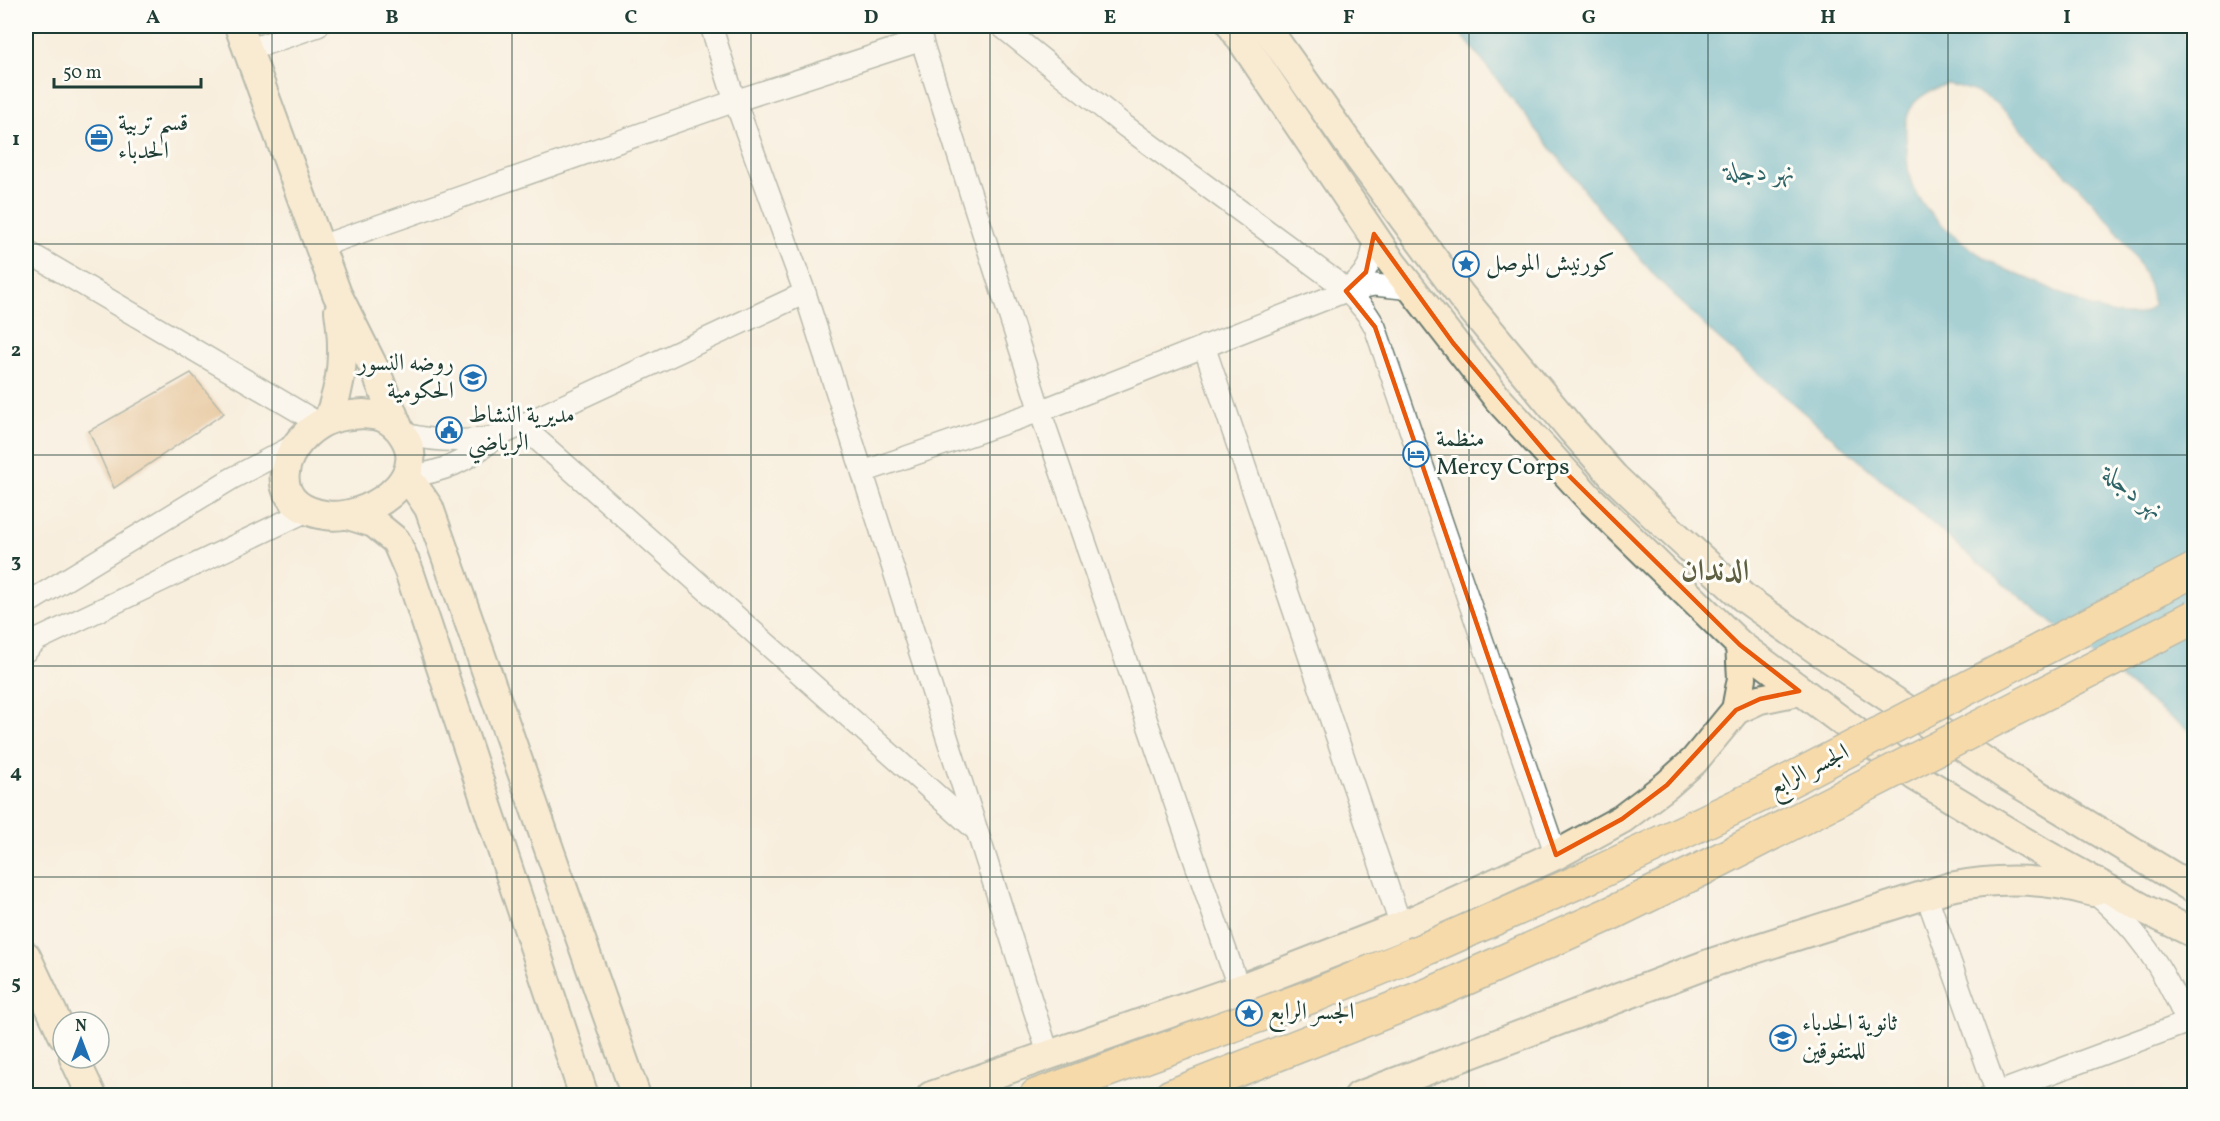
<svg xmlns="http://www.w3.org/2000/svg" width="2220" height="1121" font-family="Vollkorn,Amiri,serif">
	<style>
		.water { fill: #47aac6; stroke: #33747d; stroke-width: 1.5; fill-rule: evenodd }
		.building { fill: #d69f5d }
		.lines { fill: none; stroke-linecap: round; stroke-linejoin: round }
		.street-casing { stroke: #6b7b70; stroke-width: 24 }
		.secondary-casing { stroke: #6b7b70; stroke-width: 32 }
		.primary-casing { stroke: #6b7b70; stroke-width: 36 }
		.street { stroke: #fff; stroke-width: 21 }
		.secondary { stroke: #fbe6c4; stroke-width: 28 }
		.primary { stroke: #f5c16b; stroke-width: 33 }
		.primary-bridge-casing { stroke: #6b7b70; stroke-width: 36; stroke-linecap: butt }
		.primary-bridge { stroke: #f5c16b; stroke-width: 33 }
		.marked { fill: none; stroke: #e8590c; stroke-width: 4.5; stroke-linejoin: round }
		.grid { fill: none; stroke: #1f3d34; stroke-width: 1.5; stroke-opacity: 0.55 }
		.labels { text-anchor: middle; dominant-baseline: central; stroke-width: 6; stroke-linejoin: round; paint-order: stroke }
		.poi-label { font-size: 24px; fill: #1f3d34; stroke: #fdfcf7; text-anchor: start }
		.street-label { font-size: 24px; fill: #1f3d34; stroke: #fdfcf7 }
		.water-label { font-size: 26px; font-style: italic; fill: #2d6367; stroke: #fdfcf7 }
		.district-label { font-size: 30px; font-weight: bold; fill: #5f5f42; stroke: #fdfcf7 }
		.neatline { fill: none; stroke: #1f3d34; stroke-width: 2 }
		.grid-label { font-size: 20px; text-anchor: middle; font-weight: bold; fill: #1f3d34 }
	</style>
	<rect width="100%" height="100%" fill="#fdfcf7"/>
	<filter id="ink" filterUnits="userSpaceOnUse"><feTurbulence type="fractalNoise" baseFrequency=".0167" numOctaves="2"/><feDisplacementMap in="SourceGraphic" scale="12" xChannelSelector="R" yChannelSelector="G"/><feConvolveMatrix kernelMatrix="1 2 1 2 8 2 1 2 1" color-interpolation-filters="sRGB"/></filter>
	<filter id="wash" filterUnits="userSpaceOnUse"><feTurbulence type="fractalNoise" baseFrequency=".008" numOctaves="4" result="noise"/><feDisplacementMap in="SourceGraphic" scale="24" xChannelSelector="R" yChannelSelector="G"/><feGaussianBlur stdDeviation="1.35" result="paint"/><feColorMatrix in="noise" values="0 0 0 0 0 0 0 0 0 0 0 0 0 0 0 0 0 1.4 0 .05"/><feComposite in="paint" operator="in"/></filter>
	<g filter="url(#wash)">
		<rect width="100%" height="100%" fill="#f8eede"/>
		<path class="water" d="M1455,26H2178L2194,52V733L2164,713L1977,562L1715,336L1655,276L1609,222ZM1947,84C1964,87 1980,92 1994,102C2008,112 2020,129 2033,141C2070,178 2149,251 2153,305C2148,311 2141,315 2133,315C2101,316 2071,298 2043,285C2028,279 2012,273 1997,265C1971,251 1930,219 1916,193C1907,178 1907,157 1906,139C1903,106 1917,95 1947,84Z"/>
		<g id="blocks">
			<path class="building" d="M191,373L224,413L114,488L89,431Z"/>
		</g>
	</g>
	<g filter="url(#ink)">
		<use href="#blocks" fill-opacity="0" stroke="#6b7b70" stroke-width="1.5"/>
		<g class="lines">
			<g class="street-casing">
				<g id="street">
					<path d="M711,26L735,101L805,293L1049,1056"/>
					<path d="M917,26L1040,411L1239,989"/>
					<path d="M1001,26L1125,126L1334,280C1351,295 1365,307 1375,327L1556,855"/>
					<path d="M248,50L318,26"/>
					<path d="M321,246L735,101L922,40"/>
					<path d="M26,251L320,424"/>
					<path d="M1346,290C1366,276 1375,259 1374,234"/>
					<path d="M1204,346L1401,926"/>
					<path d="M521,425L977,831"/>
					<path d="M402,433C434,442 463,443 495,437"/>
					<path d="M863,472L1040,411L1346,291L1374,285L1412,289"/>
					<path d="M405,477C444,472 466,462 496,437L805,293"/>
					<path d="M26,604L231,479L295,445"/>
					<path d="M26,651L37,640L307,511"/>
					<path d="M2089,889C2137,926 2163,968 2187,1022"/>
					<path d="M1926,894L1998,1096"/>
					<path d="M1989,1096L2194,1020"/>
				</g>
			</g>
			<g class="secondary-casing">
				<g id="secondary">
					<path d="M239,26L337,294L376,372L398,427"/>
					<path d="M1232,26L1392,263L1498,399L1590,499L1740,645L1915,776L2043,853L2146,910L2194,933"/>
					<path d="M1265,26L1356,154L1461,296L1572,430L1614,477L1657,518L1743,597L1816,649L2008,777L2194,889"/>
					<path d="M364,414C370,415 377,415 382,417C391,421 398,427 403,435C433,479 365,522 325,515C266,506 278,449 320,424C334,416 349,415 364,414Z"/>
					<path d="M328,420C343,381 345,352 339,311"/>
					<path d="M405,477L414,486L429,508L636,1096"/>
					<path d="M348,515L374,523L396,541L409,571L584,1096"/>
					<path d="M1736,710L1742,678L1740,645"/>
					<path d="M26,956L63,1035"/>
					<path d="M74,1058L92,1096"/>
					<path d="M931,1096L1239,989L1401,926L1556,855L1622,819L1667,785L1694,761L1736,710L1760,699L1799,691"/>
					<path d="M1359,1096L1711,963L1950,887C1999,877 2045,878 2093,892"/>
				</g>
			</g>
			<g class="primary-casing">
				<g id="primary">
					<path d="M1036,1096L1318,994L1414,954"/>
					<path d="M1171,1096L1433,993"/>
				</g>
			</g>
			<use href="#street" class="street"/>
			<use href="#secondary" class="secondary"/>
			<use href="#primary" class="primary"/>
			<g class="primary-bridge-casing">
				<g id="primary-bridge">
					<path d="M1414,954L1591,876L1769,791L2194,570"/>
					<path d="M1433,993L1614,912L1700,870L2194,617"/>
				</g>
			</g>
			<use href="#primary-bridge" class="primary-bridge"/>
		</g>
	</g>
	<path d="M0 0H2220V1121H0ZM1374,234L1453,343L1548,455L1740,645L1799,691L1760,699L1736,710L1667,785L1622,819L1556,855L1375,327L1346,291L1366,272Z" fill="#f8eede" fill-opacity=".55" fill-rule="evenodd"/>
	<path class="marked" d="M1374,234L1453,343L1548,455L1740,645L1799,691L1760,699L1736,710L1667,785L1622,819L1556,855L1375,327L1346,291L1366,272Z"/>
	<path class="grid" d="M272,26V1096M512,26V1096M751,26V1096M990,26V1096M1230,26V1096M1469,26V1096M1708,26V1096M1948,26V1096M26,244H2194M26,455H2194M26,666H2194M26,877H2194"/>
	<defs>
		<g id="office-ring" transform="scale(1.35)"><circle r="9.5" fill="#fdfcf7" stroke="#1f6fb2" stroke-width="1.5"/><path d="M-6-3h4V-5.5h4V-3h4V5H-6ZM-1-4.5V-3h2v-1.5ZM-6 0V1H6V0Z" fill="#1f6fb2"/></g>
		<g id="sight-ring" transform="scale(1.35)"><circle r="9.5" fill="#fdfcf7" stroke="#1f6fb2" stroke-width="1.5"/><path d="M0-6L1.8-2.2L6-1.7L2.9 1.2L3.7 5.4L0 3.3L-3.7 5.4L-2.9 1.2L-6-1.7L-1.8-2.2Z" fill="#1f6fb2"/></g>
		<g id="school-ring" transform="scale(1.35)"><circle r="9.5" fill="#fdfcf7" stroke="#1f6fb2" stroke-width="1.5"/><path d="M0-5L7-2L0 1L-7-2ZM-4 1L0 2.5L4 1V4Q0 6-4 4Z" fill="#1f6fb2"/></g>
		<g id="civic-ring" transform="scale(1.35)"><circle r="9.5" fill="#fdfcf7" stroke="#1f6fb2" stroke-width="1.5"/><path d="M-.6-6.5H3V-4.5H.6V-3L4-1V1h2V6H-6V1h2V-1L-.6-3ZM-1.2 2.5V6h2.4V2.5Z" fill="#1f6fb2"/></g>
		<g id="hotel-ring" transform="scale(1.35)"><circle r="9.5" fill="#fdfcf7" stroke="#1f6fb2" stroke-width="1.5"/><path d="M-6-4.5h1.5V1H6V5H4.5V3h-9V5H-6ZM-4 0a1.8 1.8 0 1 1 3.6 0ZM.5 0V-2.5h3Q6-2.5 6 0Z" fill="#1f6fb2"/></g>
	</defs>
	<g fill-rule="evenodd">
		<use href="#office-ring" x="99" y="138"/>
		<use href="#sight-ring" x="1466" y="264"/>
		<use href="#school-ring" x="473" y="378"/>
		<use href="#civic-ring" x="449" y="430"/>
		<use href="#hotel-ring" x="1416" y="454"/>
		<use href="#sight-ring" x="1249" y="1013"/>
		<use href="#school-ring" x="1783" y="1038"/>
	</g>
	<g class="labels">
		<g class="poi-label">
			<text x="118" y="124">قسم تربية<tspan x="118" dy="28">الحدباء</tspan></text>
			<text x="1486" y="264">كورنيش الموصل</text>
			<text x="454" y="364" text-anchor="end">روضه النسور<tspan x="454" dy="28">الحكومية</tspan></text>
			<text x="468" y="416">مديرية النشاط<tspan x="468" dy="28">الرياضي</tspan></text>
			<text x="1436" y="440">منظمة<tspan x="1436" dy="28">Mercy Corps</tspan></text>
			<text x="1268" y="1013">الجسر الرابع</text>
			<text x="1802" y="1024">ثانوية الحدباء<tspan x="1802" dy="28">للمتفوقين</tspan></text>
		</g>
		<g class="street-label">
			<text transform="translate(1809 771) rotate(-27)">الجسر الرابع</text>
		</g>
		<g class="water-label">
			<text x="1760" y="173">نهر دجلة</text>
			<text transform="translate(2133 493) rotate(37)">نهر دجلة</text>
		</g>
		<g class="district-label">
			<text x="1715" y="572">الدندان</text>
		</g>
	</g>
	<rect width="2220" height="1121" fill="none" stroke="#fdfcf7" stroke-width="66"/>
	<g transform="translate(81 1040)"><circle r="28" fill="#fdfcf7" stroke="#a4b0a9" stroke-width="1.5"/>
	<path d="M0-4.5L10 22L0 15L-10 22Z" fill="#1f6fb2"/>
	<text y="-9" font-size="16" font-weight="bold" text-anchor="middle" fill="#1f3d34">N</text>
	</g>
	<path d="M54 78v9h147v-9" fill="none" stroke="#1f3d34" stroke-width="3"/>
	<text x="63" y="78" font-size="18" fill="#1f3d34" stroke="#fdfcf7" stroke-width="4.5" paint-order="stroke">50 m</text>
	<rect x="33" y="33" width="2154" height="1055" class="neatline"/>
	<g class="grid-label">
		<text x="153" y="23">A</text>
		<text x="392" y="23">B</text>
		<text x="631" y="23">C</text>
		<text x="871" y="23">D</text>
		<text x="1110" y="23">E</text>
		<text x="1349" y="23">F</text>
		<text x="1589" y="23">G</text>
		<text x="1828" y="23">H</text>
		<text x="2067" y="23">I</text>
		<text x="16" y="145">1</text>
		<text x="16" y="356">2</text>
		<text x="16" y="567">3</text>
		<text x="16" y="778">4</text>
		<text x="16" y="989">5</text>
	</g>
</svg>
